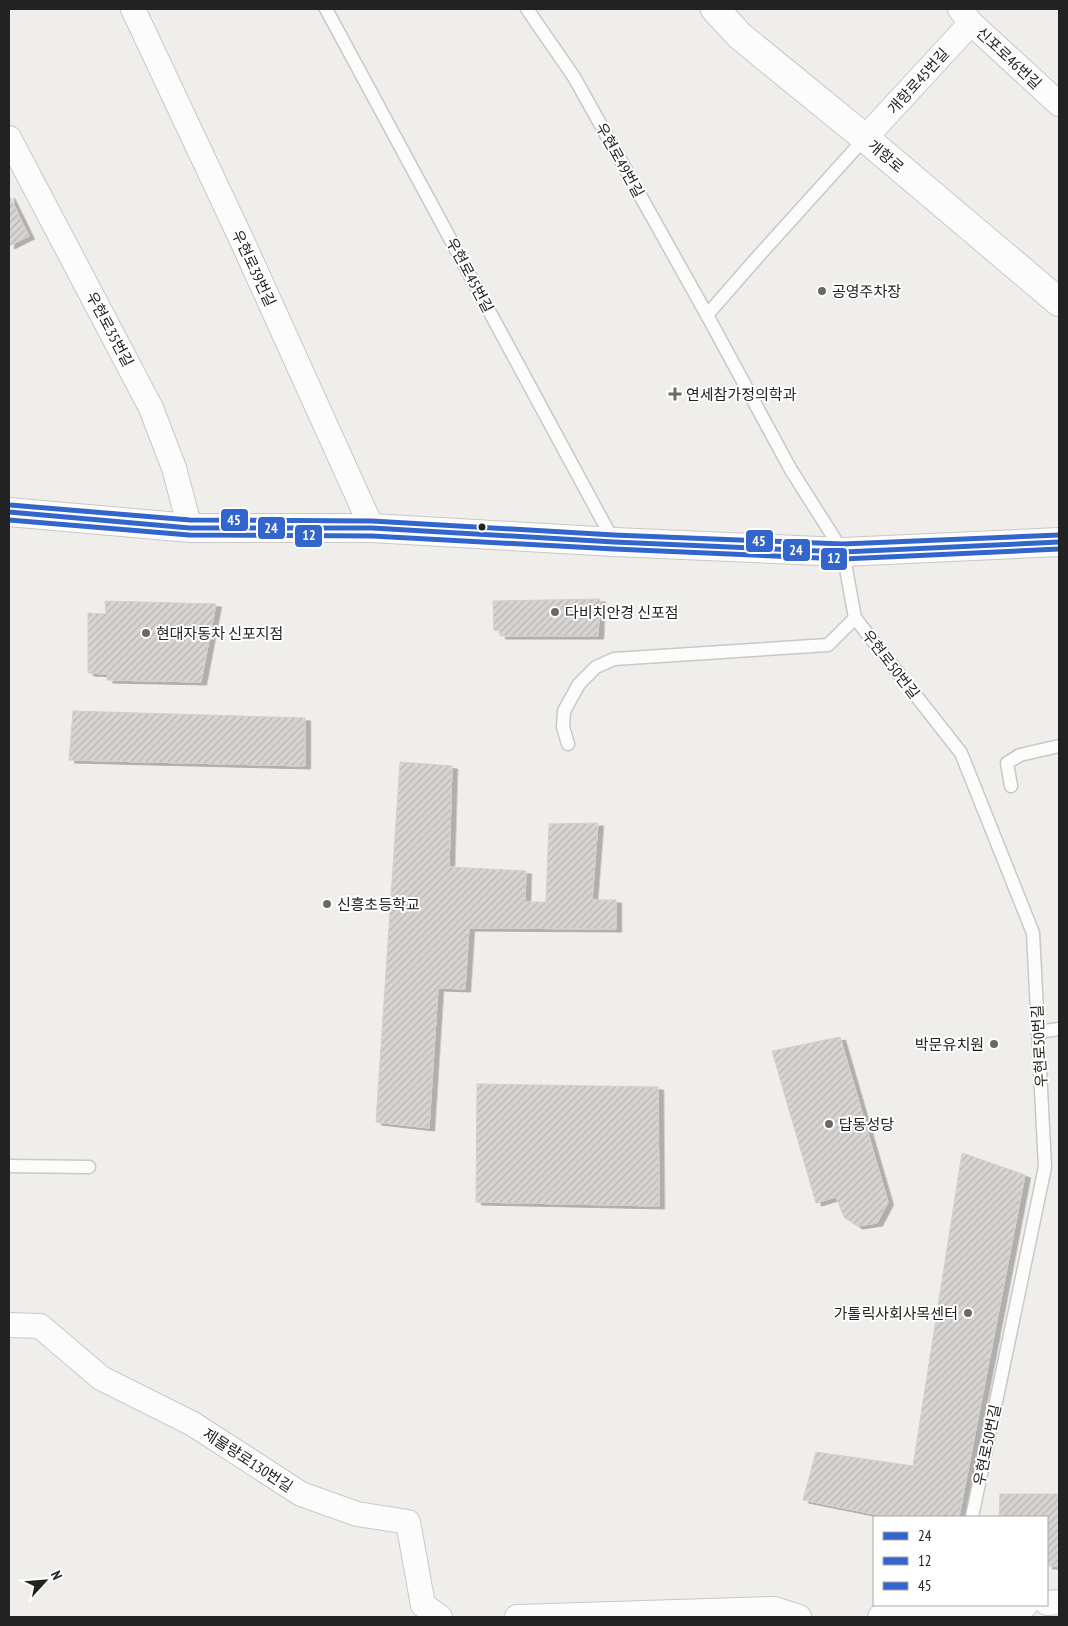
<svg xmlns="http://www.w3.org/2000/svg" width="1068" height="1626" font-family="'PT Sans Narrow','Noto Sans KR',sans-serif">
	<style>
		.building { fill: url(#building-hatch); stroke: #d3d0cc; filter: url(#shadow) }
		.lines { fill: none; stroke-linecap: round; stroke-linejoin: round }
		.service-casing { stroke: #c9c8c7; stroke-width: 15 }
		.minor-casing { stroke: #c9c8c7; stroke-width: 26 }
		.tertiary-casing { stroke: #c9c8c7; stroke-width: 30 }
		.service { stroke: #fdfcfc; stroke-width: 12 }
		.minor { stroke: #fdfcfc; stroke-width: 24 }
		.tertiary { stroke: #fdfcfc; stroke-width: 28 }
		.bus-1-casing { stroke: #fff; stroke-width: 9 }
		.bus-2-casing { stroke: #fff; stroke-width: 9 }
		.bus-3-casing { stroke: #fff; stroke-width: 9 }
		.bus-1 { stroke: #36c; stroke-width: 5 }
		.bus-2 { stroke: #36c; stroke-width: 5 }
		.bus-3 { stroke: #36c; stroke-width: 5 }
		.poi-dot { fill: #6a6968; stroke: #fff; stroke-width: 2 }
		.bus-dot { fill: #222; stroke: #fff; stroke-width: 2 }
		.labels { text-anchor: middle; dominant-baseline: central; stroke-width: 4; stroke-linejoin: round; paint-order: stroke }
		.street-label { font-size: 15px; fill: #222; stroke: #fff }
		.poi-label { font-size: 15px; fill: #222; stroke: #fff; text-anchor: start }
		.line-badge { stroke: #fff; stroke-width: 2 }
		.badge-label { font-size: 14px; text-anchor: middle; font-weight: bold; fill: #fff }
	</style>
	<defs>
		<pattern id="building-hatch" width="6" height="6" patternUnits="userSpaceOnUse" patternTransform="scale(1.25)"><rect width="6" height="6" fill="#d7d4d2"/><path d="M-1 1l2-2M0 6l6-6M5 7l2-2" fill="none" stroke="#b8b6b4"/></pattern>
		<filter id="shadow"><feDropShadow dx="5.5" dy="3" stdDeviation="0" flood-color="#0004"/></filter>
	</defs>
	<rect width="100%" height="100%" fill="#f0eeeb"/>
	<g class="building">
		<path d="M9,195L29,236L9,246Z"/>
		<path d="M600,599L598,636H500V631L494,630L493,601Z"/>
		<path d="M105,601L216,604L201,682L107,680L108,674L88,673V613L106,614Z"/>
		<path d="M73,711L305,718V766L69,760Z"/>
		<path d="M400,762L452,766L449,867L526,871L525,902H546L549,824L598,823L592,900H616V929L469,928L465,989L438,988L429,1128L376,1122Z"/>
		<path d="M840,1037L888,1202L877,1223L857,1226L844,1217L836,1197L816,1203L772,1051Z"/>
		<path d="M477,1084L658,1087L659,1206L476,1202Z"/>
		<path d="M962,1153L1025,1175L959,1517H888L803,1500L816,1452L913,1466Z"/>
		<path d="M1000,1494H1059V1566H1047V1517H999Z"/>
	</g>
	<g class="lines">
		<g class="service-casing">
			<g id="service">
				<path d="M326,9L614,542"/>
				<path d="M527,9L574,77L707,315L791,470L843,552L855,618L828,645L614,659L596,667L579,684L564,711L563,727L568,744"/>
				<path d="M707,315L755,260L865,138"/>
				<path d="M855,618L961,753L1033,933L1045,1167L972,1517"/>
				<path d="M1011,786L1007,763L1020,755L1059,746"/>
				<path d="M1038,1032L1059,1029"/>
				<path d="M9,1166L89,1167"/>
			</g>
		</g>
		<g class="minor-casing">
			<g id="minor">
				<path d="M133,9L244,245L372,528"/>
				<path d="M960,9L971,23L1059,104"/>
				<path d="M9,138L151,408L174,468L190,528"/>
				<path d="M865,138L971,23"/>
				<path d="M9,1325L40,1326L101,1378L193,1424L301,1494L357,1514L408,1522L423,1605L440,1617"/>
				<path d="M1047,1603L1059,1602"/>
				<path d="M517,1617L774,1609L799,1617"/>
				<path d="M880,1617L886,1615L1026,1605"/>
			</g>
		</g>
		<g class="tertiary-casing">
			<g id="tertiary">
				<path d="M715,9L740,36L865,138L1059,302"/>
				<path d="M9,512L190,528H372L614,542L843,552L1059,542"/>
			</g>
		</g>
		<use href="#service" class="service"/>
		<use href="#minor" class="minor"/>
		<use href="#tertiary" class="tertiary"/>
		<g class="bus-1-casing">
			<path id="bus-1" d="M9,512L190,528H372L614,542L843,552L1059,542"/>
		</g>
		<g class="bus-2-casing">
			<path id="bus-2" d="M9,520L189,535L372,536L614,549L843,559L1059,549"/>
		</g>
		<g class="bus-3-casing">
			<path id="bus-3" d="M10,505L190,520L372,521L614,535L843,544L1059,535"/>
		</g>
		<use href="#bus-1" class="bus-1"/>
		<use href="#bus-2" class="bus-2"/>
		<use href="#bus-3" class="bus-3"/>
	</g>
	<g class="poi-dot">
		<circle cx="822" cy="291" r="5"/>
		<path d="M672.5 386.5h5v5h5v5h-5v5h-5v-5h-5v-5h5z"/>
		<circle cx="555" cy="612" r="5"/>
		<circle cx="146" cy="633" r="5"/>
		<circle cx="327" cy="904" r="5"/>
		<circle cx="994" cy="1044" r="5"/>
		<circle cx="829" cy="1124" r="5"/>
		<circle cx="968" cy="1313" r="5"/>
	</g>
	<circle class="bus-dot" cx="482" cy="527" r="4.5"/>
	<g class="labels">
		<g class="street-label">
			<text transform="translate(1009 58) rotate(43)">신포로46번길</text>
			<text transform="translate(918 81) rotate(-48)">개항로45번길</text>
			<text transform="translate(886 156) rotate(40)">개항로</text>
			<text transform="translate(620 160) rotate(61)">우현로49번길</text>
			<text transform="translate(254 268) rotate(65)">우현로39번길</text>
			<text transform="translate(470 275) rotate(62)">우현로45번길</text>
			<text transform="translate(110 329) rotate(62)">우현로35번길</text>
			<text transform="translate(891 664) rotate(52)">우현로50번길</text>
			<text transform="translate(1039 1046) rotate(-93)">우현로50번길</text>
			<text transform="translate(987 1445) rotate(-78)">우현로50번길</text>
			<text transform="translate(248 1460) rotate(33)">제물량로130번길</text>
		</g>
		<g class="poi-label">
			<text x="832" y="291">공영주차장</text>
			<text x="686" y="394">연세참가정의학과</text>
			<text x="565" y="612">다비치안경 신포점</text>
			<text x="156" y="633">현대자동차 신포지점</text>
			<text x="337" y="904">신흥초등학교</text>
			<text x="984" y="1044" text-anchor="end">박문유치원</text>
			<text x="839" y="1124">답동성당</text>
			<text x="958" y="1313" text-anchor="end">가톨릭사회사목센터</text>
		</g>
	</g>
	<g class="line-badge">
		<rect x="220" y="508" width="29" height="24" rx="5" fill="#36c"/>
		<rect x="257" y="516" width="29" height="24" rx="5" fill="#36c"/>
		<rect x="294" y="524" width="29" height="24" rx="5" fill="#36c"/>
		<rect x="745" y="529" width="29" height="24" rx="5" fill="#36c"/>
		<rect x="782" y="538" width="29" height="24" rx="5" fill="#36c"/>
		<rect x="820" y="547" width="28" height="24" rx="5" fill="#36c"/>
	</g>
	<g class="badge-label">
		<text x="234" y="525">45</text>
		<text x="271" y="533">24</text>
		<text x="309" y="540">12</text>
		<text x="759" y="546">45</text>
		<text x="796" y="555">24</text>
		<text x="834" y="563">12</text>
	</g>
	<rect width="1068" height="1626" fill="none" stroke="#222222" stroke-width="20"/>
	<rect x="873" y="1516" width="175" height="90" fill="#ffffff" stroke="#a7a7a7"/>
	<rect x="883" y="1532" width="25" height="8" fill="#3366cc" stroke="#a7a7a7"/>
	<text x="918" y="1541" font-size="15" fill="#222222">24</text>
	<rect x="883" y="1557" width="25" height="8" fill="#3366cc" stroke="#a7a7a7"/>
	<text x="918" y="1566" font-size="15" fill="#222222">12</text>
	<rect x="883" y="1582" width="25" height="8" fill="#3366cc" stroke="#a7a7a7"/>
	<text x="918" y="1591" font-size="15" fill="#222222">45</text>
	<g transform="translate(45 1581) rotate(64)" stroke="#ffffff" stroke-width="4" paint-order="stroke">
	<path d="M0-4L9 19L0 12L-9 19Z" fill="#222222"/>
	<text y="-8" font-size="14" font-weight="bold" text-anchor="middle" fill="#222222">N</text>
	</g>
</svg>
